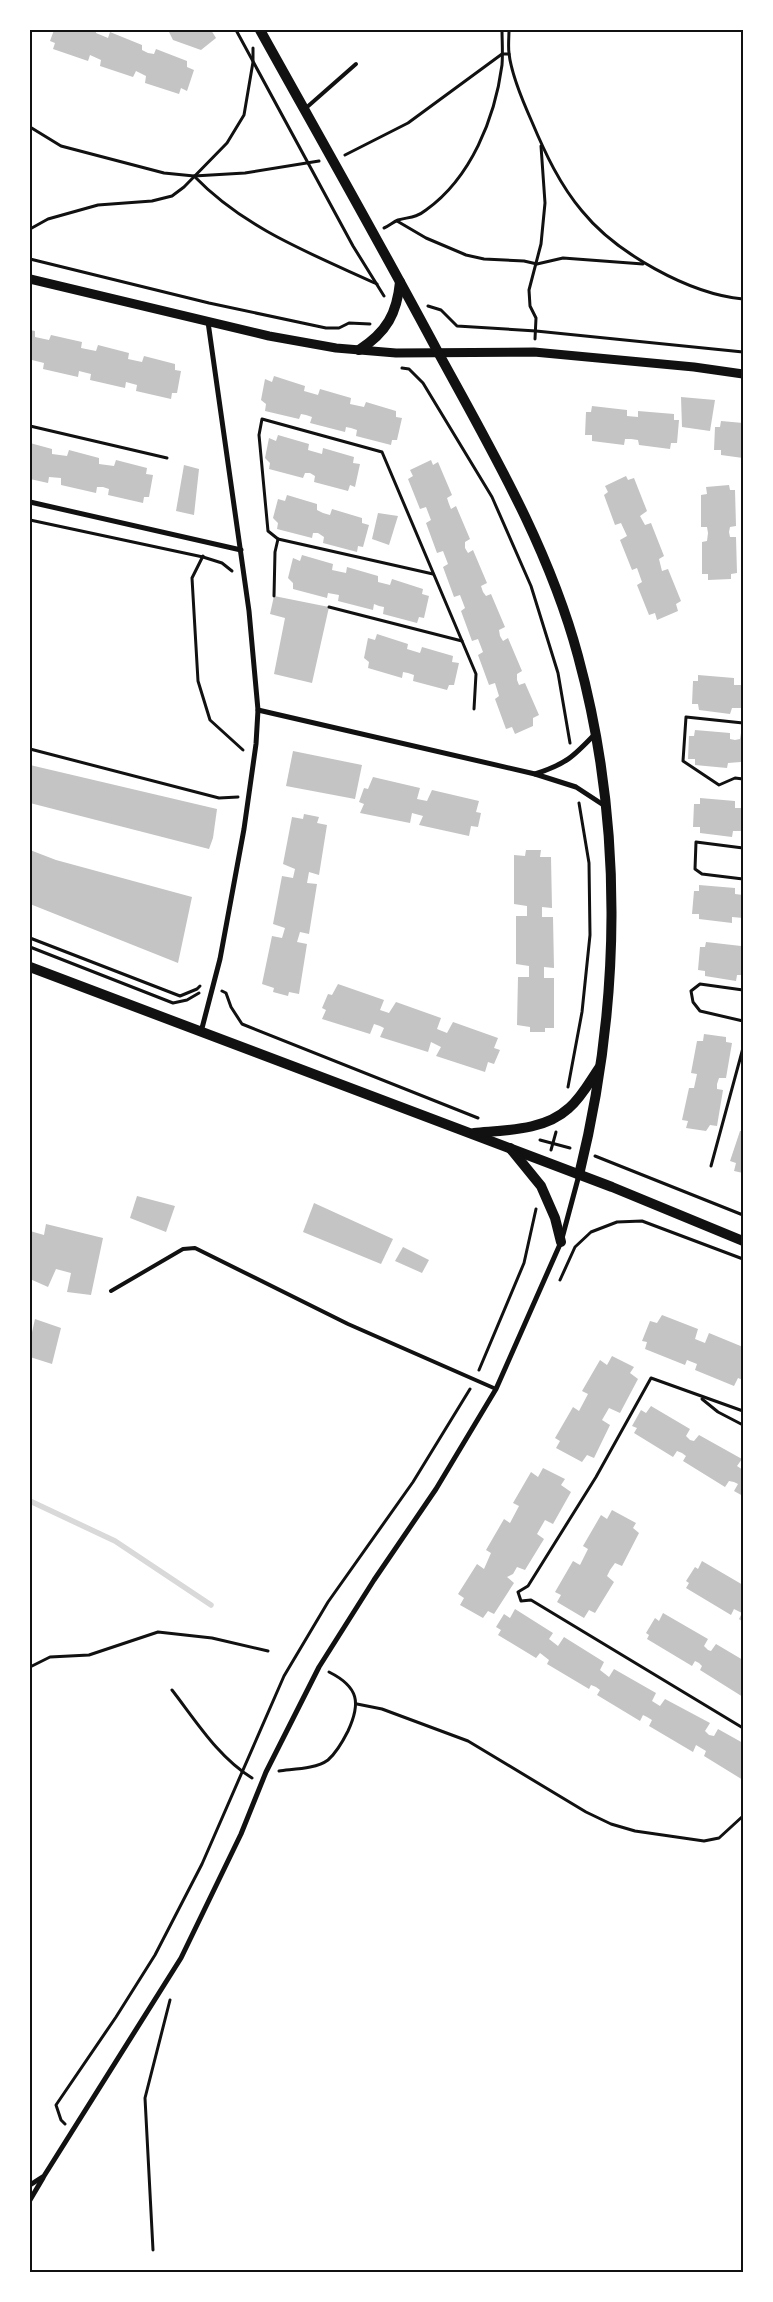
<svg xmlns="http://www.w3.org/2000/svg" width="773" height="2302" font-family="Manrope,sans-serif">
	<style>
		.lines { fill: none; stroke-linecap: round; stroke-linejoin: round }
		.stream { stroke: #d9d9d9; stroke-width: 5.5 }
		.building { fill: #c4c4c4 }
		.path { stroke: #111; stroke-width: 3 }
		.service { stroke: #111; stroke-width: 4 }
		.minor { stroke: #111; stroke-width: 5 }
		.tertiary { stroke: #111; stroke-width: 9 }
		.secondary { stroke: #111; stroke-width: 10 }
		.neatline { fill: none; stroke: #111; stroke-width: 2 }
	</style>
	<rect width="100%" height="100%" fill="#fff"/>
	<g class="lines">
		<path class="stream" d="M30,1501L115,1541L211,1605"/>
	</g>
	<g class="building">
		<path d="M54,30H96V33L108,38L110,32L142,45V50L148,53L154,54L156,49L187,61V67L194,70L187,91L181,88L179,94L145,83L146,76L136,71L133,77L100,66L101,60L90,55L88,61L53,49L55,43L50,41Z"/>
		<path d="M168,30H211L216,38L201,50L173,40Z"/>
		<path d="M30,330L35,331V337L49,340L51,335L82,342L81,348L96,351L98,345L129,353L128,359L142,362L144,356L175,364V370L181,371L177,393H172L171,399L136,391L137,385L126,382L125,388L90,380L91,374L79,371L78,377L43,369L44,363L32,360L30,367Z"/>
		<path d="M274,376L305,386L304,391L318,395L320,389L351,398L350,404L364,407L366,402L396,411V417L402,418L397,440H392L391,445L356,436L357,430L351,428L346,427L345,432L310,423L312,417L306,415L301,414L299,419L265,411L266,404L261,400L265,379L272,382Z"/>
		<path d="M681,397L715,400L710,431L682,427Z"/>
		<path d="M592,406L627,410V416L638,417V411L674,414V420H679L677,443H671L670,449L639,445L638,440L631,439H625L624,445L592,441V435H585L586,412H591Z"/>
		<path d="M721,421L743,423V458L721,455V450H714L715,427H720Z"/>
		<path d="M278,435L309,444L308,450L322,454L323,448L354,457L353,463L360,464L355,487L350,485L348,491L314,482L315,476L310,473H305L303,478L269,469L270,463L265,458L269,438L276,441Z"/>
		<path d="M30,443L52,449V454L67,456L69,450L99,458V464L114,466L116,460L147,468L146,474L153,475L149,497H144L143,503L108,495L109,489L103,487H97L96,493L61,485V478L49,477L48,483L30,479Z"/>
		<path d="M431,460L433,465L438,462L452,495L447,498L449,504L451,509L456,506L470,539L465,542V548L468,553L473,550L487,583L481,586L483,592L486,596L491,594L505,627L499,630L500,636L503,641L508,638L522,671L517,674V680L519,685L525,683L539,715L533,718V726L515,734L512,727L506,729L495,699L499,696L495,683L489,685L478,655L483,652L478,639L472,641L461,611L465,608L460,595L454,597L443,567L448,564L443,551L437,553L426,523L431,520L426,507L420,509L408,479L413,476L410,470Z"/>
		<path d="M184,465L199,469L194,515L176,511Z"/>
		<path d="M626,476L628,480L634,478L647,511L640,516L645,525L651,523L664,556L659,559L662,571L668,569L681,601L676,604L678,611L657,620L655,613L649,615L637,585L642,582L637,568L632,570L620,540L627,536L621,523L615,525L604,495L608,492L605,486Z"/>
		<path d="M729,485L730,490H735L736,526L730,527L729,532L730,537H736L737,573L731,574V579L708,580V574H702V542L707,541L708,533L707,527H701V495L707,494L706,487Z"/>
		<path d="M287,495L317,504V510L323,513L330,515L332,509L362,518V523L369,525L363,547L358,546L357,552L323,543L324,537L318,533H313L312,538L277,529L278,523L273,518L278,499L285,501Z"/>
		<path d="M378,513L398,516L389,545L372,539Z"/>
		<path d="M302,555L333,564L332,570L346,573L347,567L378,576V582L390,585L392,579L423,589L422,594L429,596L424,618L419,617L417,623L383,614L384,607L379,606L374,604L373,610L338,601L339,595L328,593L327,598L293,589V583L288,578L293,558L300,561Z"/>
		<path d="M274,596L329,607L312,683L274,674L285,618L270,614Z"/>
		<path d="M377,634L408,644L407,649L420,653L422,647L453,656L452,662L459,663L454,685H449L447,690L413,681L414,675L408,673L403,672L402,678L368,668L369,662L364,658L368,638L375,640Z"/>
		<path d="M698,675L734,678V685H743V708H732L730,714L699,710L698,704H692L693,681H698Z"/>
		<path d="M695,730L730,733V739L735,740L740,739L741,733L743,734V768L741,762L728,763L727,768L695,765V759H688L689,736H694Z"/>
		<path d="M293,751L362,765L355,799L286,786Z"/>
		<path d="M30,765L217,809L213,838L209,849L30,803Z"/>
		<path d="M373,777L420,788L417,799L427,801L432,790L479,801L476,812L481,813L478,827L471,826L469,836L419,825L423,816L412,813L410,823L360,813L364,804L359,802L364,788L368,789Z"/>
		<path d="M700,798L735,801V808H743V831H733L732,837L700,833V827H693L694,804H700Z"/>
		<path d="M304,814L319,817L317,823L327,825L319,875L309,872L307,883L317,884L309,934L300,932L297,942L307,944L299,994L289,992L288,996L273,992L274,988L262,984L272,936L282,938L285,928L273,924L282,876L293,878L295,869L283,864L292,817L303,819Z"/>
		<path d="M30,850L56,860L192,897L178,963L30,904Z"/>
		<path d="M526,850H541L540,857H551L552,908L542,907V917H553L554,968L544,967V978H554V1028H545V1032H530V1027L517,1025L518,977H529V966L516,964V916H527V906L514,904V855L525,856Z"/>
		<path d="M699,885L735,888V894L743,895V918L732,917V923L699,919V914H692L694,891H699Z"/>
		<path d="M706,942L741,946L743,975H737L736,981L705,976V971L698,970L700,947H705Z"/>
		<path d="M338,984L384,1000L380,1010L389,1013L396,1002L441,1018L437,1029L447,1033L453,1022L498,1038L494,1048L500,1050L494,1064L488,1062L485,1072L436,1056L441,1047L431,1042L428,1052L380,1037L384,1028L380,1026L374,1024L370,1034L322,1019L326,1010L322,1008L328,994L332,995Z"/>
		<path d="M704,1034L726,1037V1042L732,1043L726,1078H719L717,1084V1089L723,1090L717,1126L710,1125L706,1131L686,1128L688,1121L682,1120L689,1088H694L697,1074L691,1073L697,1041H703Z"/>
		<path d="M740,1131H743V1173L734,1171L736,1163L730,1161Z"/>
		<path d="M137,1196L175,1206L166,1232L130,1218Z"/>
		<path d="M314,1203L393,1239L381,1264L303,1232Z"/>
		<path d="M46,1224L103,1238L91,1295L67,1292L71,1273L56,1269L48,1287L30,1279V1231L44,1235Z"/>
		<path d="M403,1247L429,1260L422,1273L395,1261Z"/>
		<path d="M662,1315L698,1329L695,1339L705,1343L709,1333L743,1347V1380L738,1378L734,1386L695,1370L697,1364L687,1360L685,1365L645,1349L647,1342L642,1341L650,1321L657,1323Z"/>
		<path d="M35,1319L61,1328L52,1364L30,1357V1341Z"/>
		<path d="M612,1356L634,1367L630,1373L638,1379L620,1413L609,1408L602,1420L610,1425L594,1458L587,1455L582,1462L556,1448L560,1441L555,1438L573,1407L579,1411L588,1394L582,1391L600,1360L607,1365Z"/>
		<path d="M651,1406L690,1429L686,1436L690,1440L694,1441L699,1435L742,1459L737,1466L743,1470V1496L734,1491L738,1484L734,1482L729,1481L725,1487L683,1461L686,1456L682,1453L677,1451L673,1457L634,1433L637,1428L632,1426L641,1410L646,1413Z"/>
		<path d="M543,1468L565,1479L561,1485L571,1492L553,1524L545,1520L537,1534L544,1539L525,1570L517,1567L513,1574L507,1577L514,1583L494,1614L488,1611L483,1618L460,1605L464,1598L458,1594L477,1564L484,1569L491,1553L486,1550L504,1519L510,1523L519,1506L513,1503L531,1472L538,1477Z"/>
		<path d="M612,1510L636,1523L633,1528L639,1533L622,1566L615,1563L610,1570L607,1576L614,1582L595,1613L589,1610L584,1618L557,1602L561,1595L555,1592L573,1561L580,1565L588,1549L583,1546L601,1515L607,1519Z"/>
		<path d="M702,1561L743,1585V1622L739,1619L742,1613L734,1609L731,1615L686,1588L689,1583L686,1581L695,1567L698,1569Z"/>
		<path d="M515,1609L553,1633L549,1639L558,1646L564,1637L604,1662L600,1670L609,1677L614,1669L656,1693L652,1701L660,1706L665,1699L710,1723L705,1731L709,1735L714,1736L718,1729L743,1743V1780L704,1756L706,1751L696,1745L693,1752L649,1726L652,1720L647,1717L643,1715L640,1721L597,1695L600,1690L596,1687L591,1685L589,1689L547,1664L549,1660L540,1653L536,1658L498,1635L501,1630L496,1627L504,1614L510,1618Z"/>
		<path d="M663,1613L708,1639L704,1646L708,1650L711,1651L716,1644L743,1660V1697L700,1670L702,1666L699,1663L695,1661L692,1666L647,1639L649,1635L646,1633L655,1618L659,1621Z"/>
	</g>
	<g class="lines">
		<g class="path">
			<path d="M236,30L353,246L384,296"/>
			<path d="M509,30C509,37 508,46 509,53C511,74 523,102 532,122C545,153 560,185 582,211C616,253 689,294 743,299"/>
			<path d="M30,127L61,146L164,173L194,176L245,173L319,161"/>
			<path d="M345,155L408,123L502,54H509"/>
			<path d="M194,176C245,229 312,254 377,284"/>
			<path d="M397,221L426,238L466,255L484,259L524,261L537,264L563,258L643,264"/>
			<path d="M384,228C389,226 393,222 398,220C409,217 416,218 426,210C471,178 495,118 502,65C503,53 502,41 502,30"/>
			<path d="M30,229L48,219L98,205L152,201L172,196L184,187L227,143L244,115L253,62V48"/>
			<path d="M30,259L209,303L326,328H339L349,323L370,324"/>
			<path d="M428,306L441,310L457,326L536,331L743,352"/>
			<path d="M535,339L536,318L530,306L529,290L541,244L545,203L541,146"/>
			<path d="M402,368L409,369L423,383L492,497L531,586L558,673L570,743"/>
			<path d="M30,426L167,458"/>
			<path d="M30,520L203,557L222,563L232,571"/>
			<path d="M278,539L433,574"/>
			<path d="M203,556L192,578L198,681L210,720L243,750"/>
			<path d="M274,596L275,552L278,539L268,531L259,435L262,419L382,452L476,674L474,709"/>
			<path d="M329,607L462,641"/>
			<path d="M743,723L686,717L683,761L719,785L735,778L743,779"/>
			<path d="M30,749L219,798L238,797"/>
			<path d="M743,848L696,842L695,869L702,874L743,879"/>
			<path d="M30,938L180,996L197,989L200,986"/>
			<path d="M30,947L173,1003L187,1000L199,993"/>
			<path d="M743,990L700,984L691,991L693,1002L700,1011L743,1021"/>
			<path d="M222,991L226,993L231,1007L242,1024L478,1118"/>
			<path d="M568,1087L582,1012L590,935L589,863L579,803"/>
			<path d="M540,1140L570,1148"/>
			<path d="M551,1150L556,1132"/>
			<path d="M595,1156L743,1215"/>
			<path d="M711,1166L743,1048"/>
			<path d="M560,1280L575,1247L591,1232L617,1222L642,1221L743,1259"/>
			<path d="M479,1370L524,1263L536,1209"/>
			<path d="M702,1399L718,1412L743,1425"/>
			<path d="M743,1411L651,1378L596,1477L528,1586L518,1592L521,1601L531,1600L743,1728"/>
			<path d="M30,1667L50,1657L89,1655L158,1632L212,1638L268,1651"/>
			<path d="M172,1690C196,1721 218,1757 252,1778"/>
			<path d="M357,1704L382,1709L468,1741L586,1812L611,1824L635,1831L704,1841L719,1838L743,1816"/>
			<path d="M279,1771C293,1769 316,1769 328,1760C336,1753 343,1741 348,1731C361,1703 359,1687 329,1672"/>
			<path d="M65,2124L61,2120L56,2105L116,2017L155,1955L202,1864L284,1676L328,1602L413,1482L470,1389"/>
			<path d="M153,2250L145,2098L170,2000"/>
		</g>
		<g class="service">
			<path d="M306,108L356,64"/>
			<path d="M111,1291L183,1249L195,1248L348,1324L496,1389"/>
		</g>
		<g class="minor">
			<path d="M30,502L241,550"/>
			<path d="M258,710L535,774L576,787L605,806"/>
			<path d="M535,774C566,764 573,757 595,734"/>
			<path d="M201,1032L220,959L244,829L256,744L258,710L249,611L208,322"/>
			<path d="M30,2185L44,2176L181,1958L241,1834L266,1772L319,1667L374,1580L436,1489L496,1389L561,1242L579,1175"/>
			<path d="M30,2200L43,2178"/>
		</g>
		<path class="tertiary" d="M30,279L269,336L336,348L396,353L534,352L694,367L743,374"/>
		<g class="secondary">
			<path d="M260,30C320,138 381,245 439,354C492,451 549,548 578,656C624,825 621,1005 579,1175"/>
			<path d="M359,350C387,332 397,313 400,282"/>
			<path d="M30,967L612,1187L743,1241"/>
			<path d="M474,1133C506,1130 544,1131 569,1108C582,1097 590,1081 599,1068"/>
			<path d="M510,1148L541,1186L555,1218L561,1242"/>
		</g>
	</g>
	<rect width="773" height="2302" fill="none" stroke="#ffffff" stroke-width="62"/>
	<rect x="31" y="31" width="711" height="2240" class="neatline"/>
</svg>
